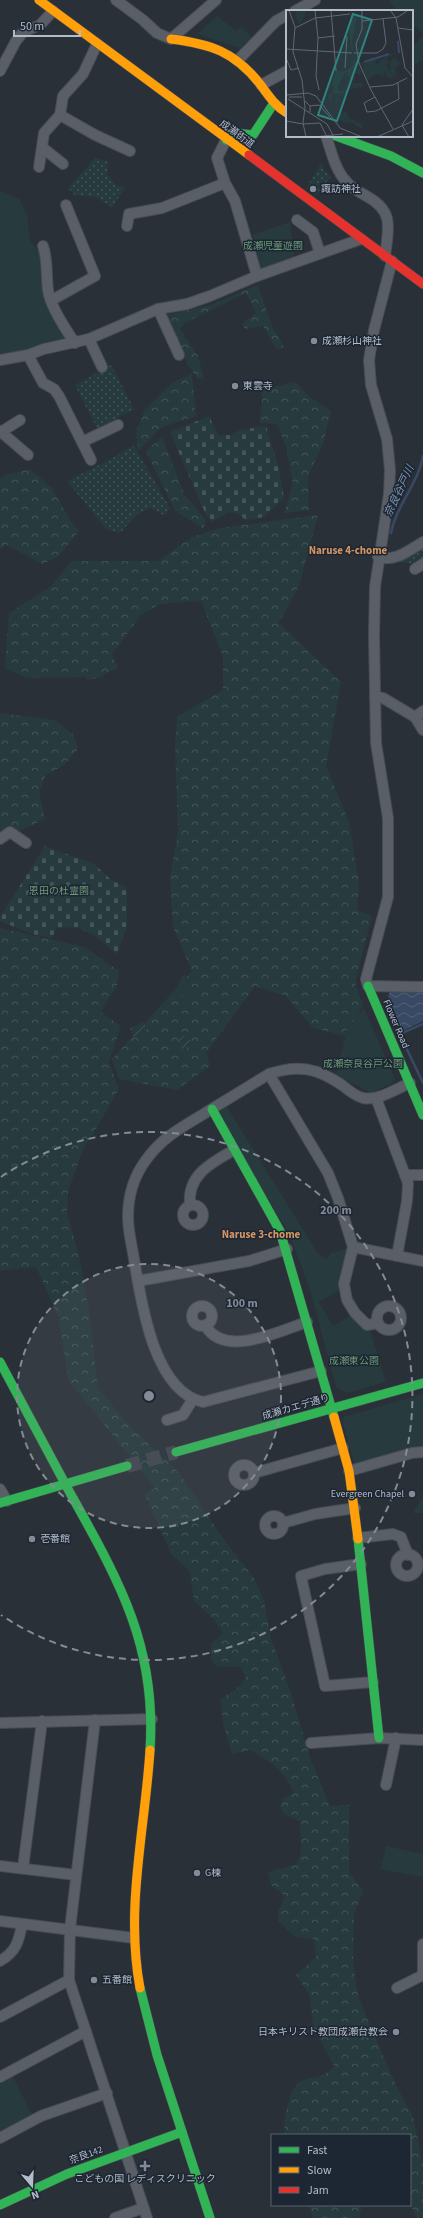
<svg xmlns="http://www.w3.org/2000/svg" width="423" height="2218" font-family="'Source Sans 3','Noto Sans JP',sans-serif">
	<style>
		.grass { fill: url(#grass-dots) }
		.forest { fill: url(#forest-crowns) }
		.cemetery { fill: url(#cemetery-stones) }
		.park { fill: #273a3e }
		.garden { fill: url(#garden-furrows) }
		.water { fill: url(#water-waves) }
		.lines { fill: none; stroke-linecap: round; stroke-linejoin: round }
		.stream { stroke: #384963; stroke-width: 2.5 }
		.secondary-tunnel { stroke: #3f454e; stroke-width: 14; stroke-dasharray: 14 7; stroke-linecap: butt }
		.street-casing { stroke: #484c53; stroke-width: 12 }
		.fast-casing { stroke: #484c53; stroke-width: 10 }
		.slow-casing { stroke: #484c53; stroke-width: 10 }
		.jam-casing { stroke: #484c53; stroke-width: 10 }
		.street { stroke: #5a5e66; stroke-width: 10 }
		.fast { stroke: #30b455; stroke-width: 9 }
		.slow { stroke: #ff9f0a; stroke-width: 9 }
		.jam { stroke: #e5322d; stroke-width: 9 }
		.ring { fill: none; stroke: #848b96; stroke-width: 2; stroke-dasharray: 7 5 }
		.poi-dot { fill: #848b96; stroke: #1d2633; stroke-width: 1.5 }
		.labels { text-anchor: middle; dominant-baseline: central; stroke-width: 3; stroke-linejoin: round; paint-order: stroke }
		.street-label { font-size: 10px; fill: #b4bcc9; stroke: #1d2633 }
		.poi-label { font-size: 10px; fill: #b4bcc9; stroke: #1d2633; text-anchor: start }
		.park-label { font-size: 10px; fill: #6b9a76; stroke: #1d2633 }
		.water-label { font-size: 11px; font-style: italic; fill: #7c92b1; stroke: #1d2633 }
		.neighbourhood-label { font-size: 11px; font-weight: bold; fill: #d59563; stroke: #1d2633 }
		.inset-river { fill: none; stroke: #384963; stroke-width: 2 }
		.inset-road { fill: none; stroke: #616872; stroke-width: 1 }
		.view { fill: #308480; fill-opacity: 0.15; stroke: #308480; stroke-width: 2 }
		.inset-edge { fill: none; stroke: #b4bcc9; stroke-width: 2 }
		.centre { fill: #848b96; stroke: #1d2633; stroke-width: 2 }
		.ring-label { font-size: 12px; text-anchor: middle; font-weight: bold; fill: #848b96; stroke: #1d2633; stroke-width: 3; stroke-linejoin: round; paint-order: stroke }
	</style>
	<defs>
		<pattern id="grass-dots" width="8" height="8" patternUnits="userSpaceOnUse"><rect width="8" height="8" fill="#273a3e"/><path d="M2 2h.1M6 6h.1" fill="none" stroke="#445559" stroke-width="1.8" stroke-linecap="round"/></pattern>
		<pattern id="forest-crowns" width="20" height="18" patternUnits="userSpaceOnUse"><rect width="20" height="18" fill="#273a3e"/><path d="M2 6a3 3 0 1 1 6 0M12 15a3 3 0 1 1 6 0" fill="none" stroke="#445559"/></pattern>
		<pattern id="cemetery-stones" width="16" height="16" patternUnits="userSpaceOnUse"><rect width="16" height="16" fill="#273a3e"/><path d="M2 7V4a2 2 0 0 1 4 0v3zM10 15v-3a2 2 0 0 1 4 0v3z" fill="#445559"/></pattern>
		<pattern id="garden-furrows" width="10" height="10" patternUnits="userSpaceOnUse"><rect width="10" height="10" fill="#273a3e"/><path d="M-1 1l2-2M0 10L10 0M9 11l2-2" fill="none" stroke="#445559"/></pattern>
		<pattern id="water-waves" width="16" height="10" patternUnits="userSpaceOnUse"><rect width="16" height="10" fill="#384963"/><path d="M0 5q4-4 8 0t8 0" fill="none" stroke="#526178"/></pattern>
	</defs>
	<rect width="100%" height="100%" fill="#2a3038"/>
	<g class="grass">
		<path d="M95,158L109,162L107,174L116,185L125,188L112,207L95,197L75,195L68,188Z"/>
		<path d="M321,163L324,170L331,176L317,195L306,189Z"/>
		<path d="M111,365L134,409L97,428L75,385Z"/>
		<path d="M134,446L170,508L165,516L151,508L137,514L120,533L107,530L67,481L111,459L130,447Z"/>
		<path d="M423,546V559L413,564L397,561Z"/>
	</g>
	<g class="forest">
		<path d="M258,285L272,326L284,347L277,350L263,326L245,329L242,324L256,313L246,293L185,323L180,329L198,356L204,379H198L188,365L166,315L211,305Z"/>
		<path d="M192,374L196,416L162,427L138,451L136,432L145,410L173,382Z"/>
		<path d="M295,382L310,397L331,411L323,444L308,477L309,510L284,513L293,484L286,446L277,424L259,423L262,404L261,390Z"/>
		<path d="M162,437L184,494L205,519L204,529L175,511L146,451Z"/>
		<path d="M30,469L52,488L70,520L79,531L58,557L42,564L7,545L0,549V479L5,475Z"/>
		<path d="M318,515L299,586L279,623L341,682L326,766L349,822L359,884L357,910L372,916L356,979V986L363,1005L347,1036L313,1028L286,996L255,986L206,1053L210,1066L177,1090L119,1079L112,1059L192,971L173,927L170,876L178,834L175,745L177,717L223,690V656L201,601L160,604L141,615L112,654L118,668C113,671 105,672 101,677L87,680L85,677L27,678L5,668L9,613L50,587L72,561H158L192,537L220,528Z"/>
		<path d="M0,713L54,720L73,734L78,749L64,765L46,775L39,792L45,819L0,840Z"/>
		<path d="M0,928L84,947L119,971L117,985L101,1012L121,1026L109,1062L119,1089L93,1134L84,1147L68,1191L67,1213L79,1256L89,1311L98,1389L131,1427L180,1474L222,1537L254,1578L264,1601L271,1638L291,1693L310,1758L330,1806L349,1805V1872L363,1891L354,1915L353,1960L357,1992L366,2016L396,2085L413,2117L423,2164V2218H417L410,2204V2135H285C282,2125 289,2089 299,2083C311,2074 321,2082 334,2066L313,2026L310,1996L296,1975L316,1957L314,1939L295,1937L278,1921V1912L285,1896L271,1885L268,1872L297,1864L301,1853L300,1821L285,1815L280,1807L283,1799L294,1793C282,1768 273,1763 250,1750L232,1754L223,1723L221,1699L236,1689L246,1678L241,1667H218L211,1659V1644L223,1633L214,1619L194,1601L190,1571L171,1554L145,1494L155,1488L69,1381L58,1316L36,1267L0,1271Z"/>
		<path d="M309,2205H362L359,2218H313Z"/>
	</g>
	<g class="cemetery">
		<path d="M209,416L218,435H230L240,430L266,426L278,465L284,498L264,517L246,520L238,514L228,512L212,522L206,515L170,432Z"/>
		<path d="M45,846L94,864L111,880L122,885L127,890V927L117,954C97,938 83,922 56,929L52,938L32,934L0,921V917Z"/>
	</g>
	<g class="park">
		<path d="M391,0H423V34L412,24V11H398L390,3Z"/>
		<path d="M217,16L236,31L242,27L252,37L240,48L197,34Z"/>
		<path d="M423,35V60L412,66V47Z"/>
		<path d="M0,191L19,199L27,214L30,241L42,255V278L47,302L65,335L62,342L0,357Z"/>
		<path d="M290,222L294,257L261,269L252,235Z"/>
		<path d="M184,973L191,990L189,996L177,994L175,991Z"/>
		<path d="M364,1008L395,1079L392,1083L371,1093L336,1075L348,1027Z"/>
		<path d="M227,1107L319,1255L327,1259L331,1253L349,1248L341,1289L319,1302L333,1326L354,1314L369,1327L386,1382L346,1393L336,1387L310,1289L289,1234L217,1113Z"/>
		<path d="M423,1394V1449L355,1466L342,1420L344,1417Z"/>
		<path d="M423,1496V1513H413Z"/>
		<path d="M386,1846L423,1854V1877L381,1869Z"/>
		<path d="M12,2075L32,2115L0,2132V2082Z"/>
	</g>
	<g class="garden">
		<path d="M144,1021L147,1032L134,1038L130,1029Z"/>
		<path d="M187,1034L193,1044L183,1050L177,1041Z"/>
	</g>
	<path class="water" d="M390,992H423V1021L402,1031L388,996Z"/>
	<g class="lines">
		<g class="stream">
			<path d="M391,533C396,506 418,484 423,456"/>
			<path d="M423,1024L402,1033L404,1043L423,1083"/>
		</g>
		<path class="secondary-tunnel" d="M127,1466L176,1452"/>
		<g class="street-casing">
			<g id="street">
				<path d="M116,0L143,20L157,33L171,39L216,0"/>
				<path d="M295,11L315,0"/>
				<path d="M238,60L276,21L287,15"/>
				<path d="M0,71L16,41L23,32L40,25L53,11"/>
				<path d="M261,85L287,71"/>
				<path d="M60,115L95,135L130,151"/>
				<path d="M326,136C331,150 335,170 346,181C352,189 360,192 368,197C395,212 388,230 385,256"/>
				<path d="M226,140L217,158L225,183L235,201L257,276"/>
				<path d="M43,148L63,164"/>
				<path d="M39,167L44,133L60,115L63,96L83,74L97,44"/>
				<path d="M297,220L313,232L320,253"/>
				<path d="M127,226L129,214L162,208L225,183"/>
				<path d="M43,246C48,260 46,275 48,290C50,306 66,330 75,343"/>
				<path d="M392,261L374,330L369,360L371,385L387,439L390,470L389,494L375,587L374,635L376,743L388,818V897L366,979L368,986L423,987"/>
				<path d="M52,300L95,276L66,205"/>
				<path d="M158,309L179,355"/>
				<path d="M89,339L102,367"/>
				<path d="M28,355L43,383L54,389L59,396L91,460"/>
				<path d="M0,360L28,355L44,349L89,339L158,309L187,304L210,296L257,276L361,239"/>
				<path d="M0,431L28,455"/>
				<path d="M1,432L20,420"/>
				<path d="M82,442L118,425"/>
				<path d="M378,557C395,562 408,551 423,542"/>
				<path d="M415,569L423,564"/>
				<path d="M375,696L383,698L415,717L423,730"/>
				<path d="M415,717L423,711"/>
				<path d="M0,839L10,832L26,843"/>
				<path d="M269,1074L328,1173L338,1198L353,1247L344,1284L347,1300L355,1313L367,1325L378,1323"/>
				<path d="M376,1098L408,1183L407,1201L397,1256"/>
				<path d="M405,1175H423"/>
				<circle cx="193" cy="1215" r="10"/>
				<path d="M190,1205C187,1175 211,1163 234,1150"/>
				<path d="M353,1247L423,1261"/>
				<path d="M138,1281L249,1261L287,1249"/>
				<circle cx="389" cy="1318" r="12"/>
				<circle cx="202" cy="1316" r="10"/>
				<path d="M205,1325C224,1359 279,1331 307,1322"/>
				<path d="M321,1371L203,1402C153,1391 141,1300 134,1259C132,1246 128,1231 128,1217C128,1197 134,1176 146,1160C164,1135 185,1126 210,1110C230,1098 249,1086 269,1074C298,1064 317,1068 342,1085C348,1090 355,1096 363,1098C378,1101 396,1089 410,1083"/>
				<path d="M167,1420L183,1415L193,1399"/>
				<circle cx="244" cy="1475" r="10"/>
				<path d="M349,1471L412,1453L423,1452"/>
				<path d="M254,1473L343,1448"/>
				<path d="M0,1489L7,1501"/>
				<circle cx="274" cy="1525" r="9"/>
				<path d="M283,1523L315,1514L355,1508"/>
				<path d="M358,1538L393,1534L401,1537L408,1555"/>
				<circle cx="407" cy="1565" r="11"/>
				<path d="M361,1564L325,1569L301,1576L325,1686L373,1682"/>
				<path d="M95,1720L70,1929L69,1980L147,2218"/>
				<path d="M0,1723L152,1719"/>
				<path d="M311,1743L379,1738L423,1740"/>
				<path d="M386,1785L396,1738"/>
				<path d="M0,1866L76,1875"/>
				<path d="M23,1868L42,1721"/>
				<path d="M0,1921L134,1938"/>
				<path d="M423,1944V1973"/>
				<path d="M0,1961C16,1952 19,1941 22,1924"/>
				<path d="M397,1988L423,1975"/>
				<path d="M0,2017L69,1980"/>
				<path d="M0,2077L86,2031"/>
				<path d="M0,2138L41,2116L107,2093"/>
				<path d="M115,2218L143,2208"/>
			</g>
		</g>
		<g class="fast-casing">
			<g id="fast">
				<path d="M336,136L391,156L423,173"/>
				<path d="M226,140L235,133L253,135L274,103"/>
				<path d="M368,986L423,1115"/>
				<path d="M212,1109L280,1231L334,1417"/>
				<path d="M0,1362C23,1405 46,1448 69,1491C118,1579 157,1645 150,1750"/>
				<path d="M176,1452L423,1383"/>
				<path d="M0,1503L127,1466"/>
				<path d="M358,1539L379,1738"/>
				<path d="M140,1988L157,2055L210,2218"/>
				<path d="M0,2205L67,2174L182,2132"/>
			</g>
		</g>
		<g class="slow-casing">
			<g id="slow">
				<path d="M39,0L249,155"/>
				<path d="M171,39C210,44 234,51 260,84C268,95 275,106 287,113"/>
				<path d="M334,1417L349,1471L358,1539"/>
				<path d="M140,1988C125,1908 145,1830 150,1750"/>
			</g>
		</g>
		<g class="jam-casing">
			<path id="jam" d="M249,155L423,284"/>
		</g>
		<use href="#street" class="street"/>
		<use href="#fast" class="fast"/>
		<use href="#slow" class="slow"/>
		<use href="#jam" class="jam"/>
	</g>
	<circle cx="149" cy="1396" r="132" fill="#848b96" fill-opacity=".12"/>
	<g class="ring">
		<circle cx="149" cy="1396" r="132"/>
		<path d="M1 1177A264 264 0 1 1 1 1615"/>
	</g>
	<g class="poi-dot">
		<circle cx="313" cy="189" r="4"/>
		<circle cx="314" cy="341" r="4"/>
		<circle cx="235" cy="386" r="4"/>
		<circle cx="412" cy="1494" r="4"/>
		<circle cx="32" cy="1539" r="4"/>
		<circle cx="197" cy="1873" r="4"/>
		<circle cx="94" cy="1980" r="4"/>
		<circle cx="396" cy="2032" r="4"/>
		<path d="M143 2160h4v4h4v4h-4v4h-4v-4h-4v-4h4z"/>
	</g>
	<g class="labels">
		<g class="street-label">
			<text transform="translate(237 134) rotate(36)">成瀬街道</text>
			<text transform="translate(396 1024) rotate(67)">Flower Road</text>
			<text transform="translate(296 1407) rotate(-16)">成瀬カエデ通り</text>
			<text transform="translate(86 2155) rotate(-20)">奈良142</text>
		</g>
		<g class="poi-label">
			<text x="321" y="189">諏訪神社</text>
			<text x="322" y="341">成瀬杉山神社</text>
			<text x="243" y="386">東雲寺</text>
			<text x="404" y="1494" text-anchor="end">Evergreen Chapel</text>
			<text x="40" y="1539">壱番館</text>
			<text x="205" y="1873">G棟</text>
			<text x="102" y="1980">五番館</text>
			<text x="388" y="2032" text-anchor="end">日本キリスト教団成瀬台教会</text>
			<text x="145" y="2179" text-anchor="middle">こどもの国 レディスクリニック</text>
		</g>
		<g class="park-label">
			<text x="273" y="246">成瀬児童遊園</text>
			<text x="59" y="891">恩田の杜霊園</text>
			<text x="363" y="1064">成瀬奈良谷戸公園</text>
			<text x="354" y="1361">成瀬東公園</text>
		</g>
		<g class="water-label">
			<text transform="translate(399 491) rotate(-65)">奈良谷戸川</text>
		</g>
		<g class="neighbourhood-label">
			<text x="348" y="550">Naruse 4-chome</text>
			<text x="261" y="1234">Naruse 3-chome</text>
		</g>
	</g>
	<g transform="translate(286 10)">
		<rect width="127" height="127" fill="#2a3038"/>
		<path d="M10,0L20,2L14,14L10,9ZM65,0L68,6L72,4L66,31L69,53L72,54L75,62L74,65L68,62L69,70L65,73H75L78,76L65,79L60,78L67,70L61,65L62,62L58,64L51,78L53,81L60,80V83L50,84L52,90L48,94H44V91V94H48L51,89L50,84L46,83L45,90L42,87L48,79L46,75L50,60L55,62L62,60L67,55L68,47L63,24ZM110,43L101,48L103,53L100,55L104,61L105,51L109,47L114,54L109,58L111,67L109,68L107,63V69L101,67L99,61L97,67L90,64L82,70L78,65L80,63H77L76,60L78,57L73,52L81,53L90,47L89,56L100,47L95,45ZM61,101L63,108L74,113L77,116L76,119L65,112L58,113L54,110V103Z" fill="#273a3e"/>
		<path class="inset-river" d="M112,31L113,43M78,52L103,44"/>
		<path class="inset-road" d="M3,0L9,17L7,42L16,70L19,97L17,113L20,127M29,0L32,28L30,66L33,80M45,0L50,61M76,0V19L70,34L73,53L85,80L107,119M104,0L110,8L119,58L127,67M76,11L112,7L121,1M9,18L29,8L64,4M112,18L127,20M32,28L49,26M0,39L66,43M68,43H91L97,39L100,33L97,9M0,48L5,60L13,58M59,58L61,26M84,77L107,75L121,68M0,85L22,83L30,86L54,118L76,127M3,87H16M89,87L78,93L81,102L90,101L113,89L112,73M2,89L41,114L48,127M19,91L24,96V102M24,96L33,95L44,107M0,111L17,114L34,113L41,127M116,115L123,127M116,115L127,99M27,127L57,124M91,127L127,111"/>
		<path class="view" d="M67,4L86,10L51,111L32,105Z"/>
		<rect width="127" height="127" class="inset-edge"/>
	</g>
	<circle cx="149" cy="1396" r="6" class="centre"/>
	<g class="ring-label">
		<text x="336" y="1214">200 m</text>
		<text x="242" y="1307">100 m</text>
	</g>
	<rect x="271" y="2134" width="140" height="72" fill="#1d2633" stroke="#59626f"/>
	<rect x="279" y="2147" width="20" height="6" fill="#30b455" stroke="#59626f"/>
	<text x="307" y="2154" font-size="12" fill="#b4bcc9">Fast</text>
	<rect x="279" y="2167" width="20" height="6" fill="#ff9f0a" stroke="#59626f"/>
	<text x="307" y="2174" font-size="12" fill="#b4bcc9">Slow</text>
	<rect x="279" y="2187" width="20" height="6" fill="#e5322d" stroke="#59626f"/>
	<text x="307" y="2194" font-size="12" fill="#b4bcc9">Jam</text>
	<g transform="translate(32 2186) rotate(161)" stroke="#1d2633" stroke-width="3" paint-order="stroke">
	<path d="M0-3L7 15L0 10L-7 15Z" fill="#b4bcc9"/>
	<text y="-6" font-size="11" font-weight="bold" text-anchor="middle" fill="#b4bcc9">N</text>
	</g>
	<path d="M14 30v6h66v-6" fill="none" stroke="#b4bcc9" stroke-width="2"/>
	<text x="20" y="30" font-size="12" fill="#b4bcc9" stroke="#1d2633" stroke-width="3" paint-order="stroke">50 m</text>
</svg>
